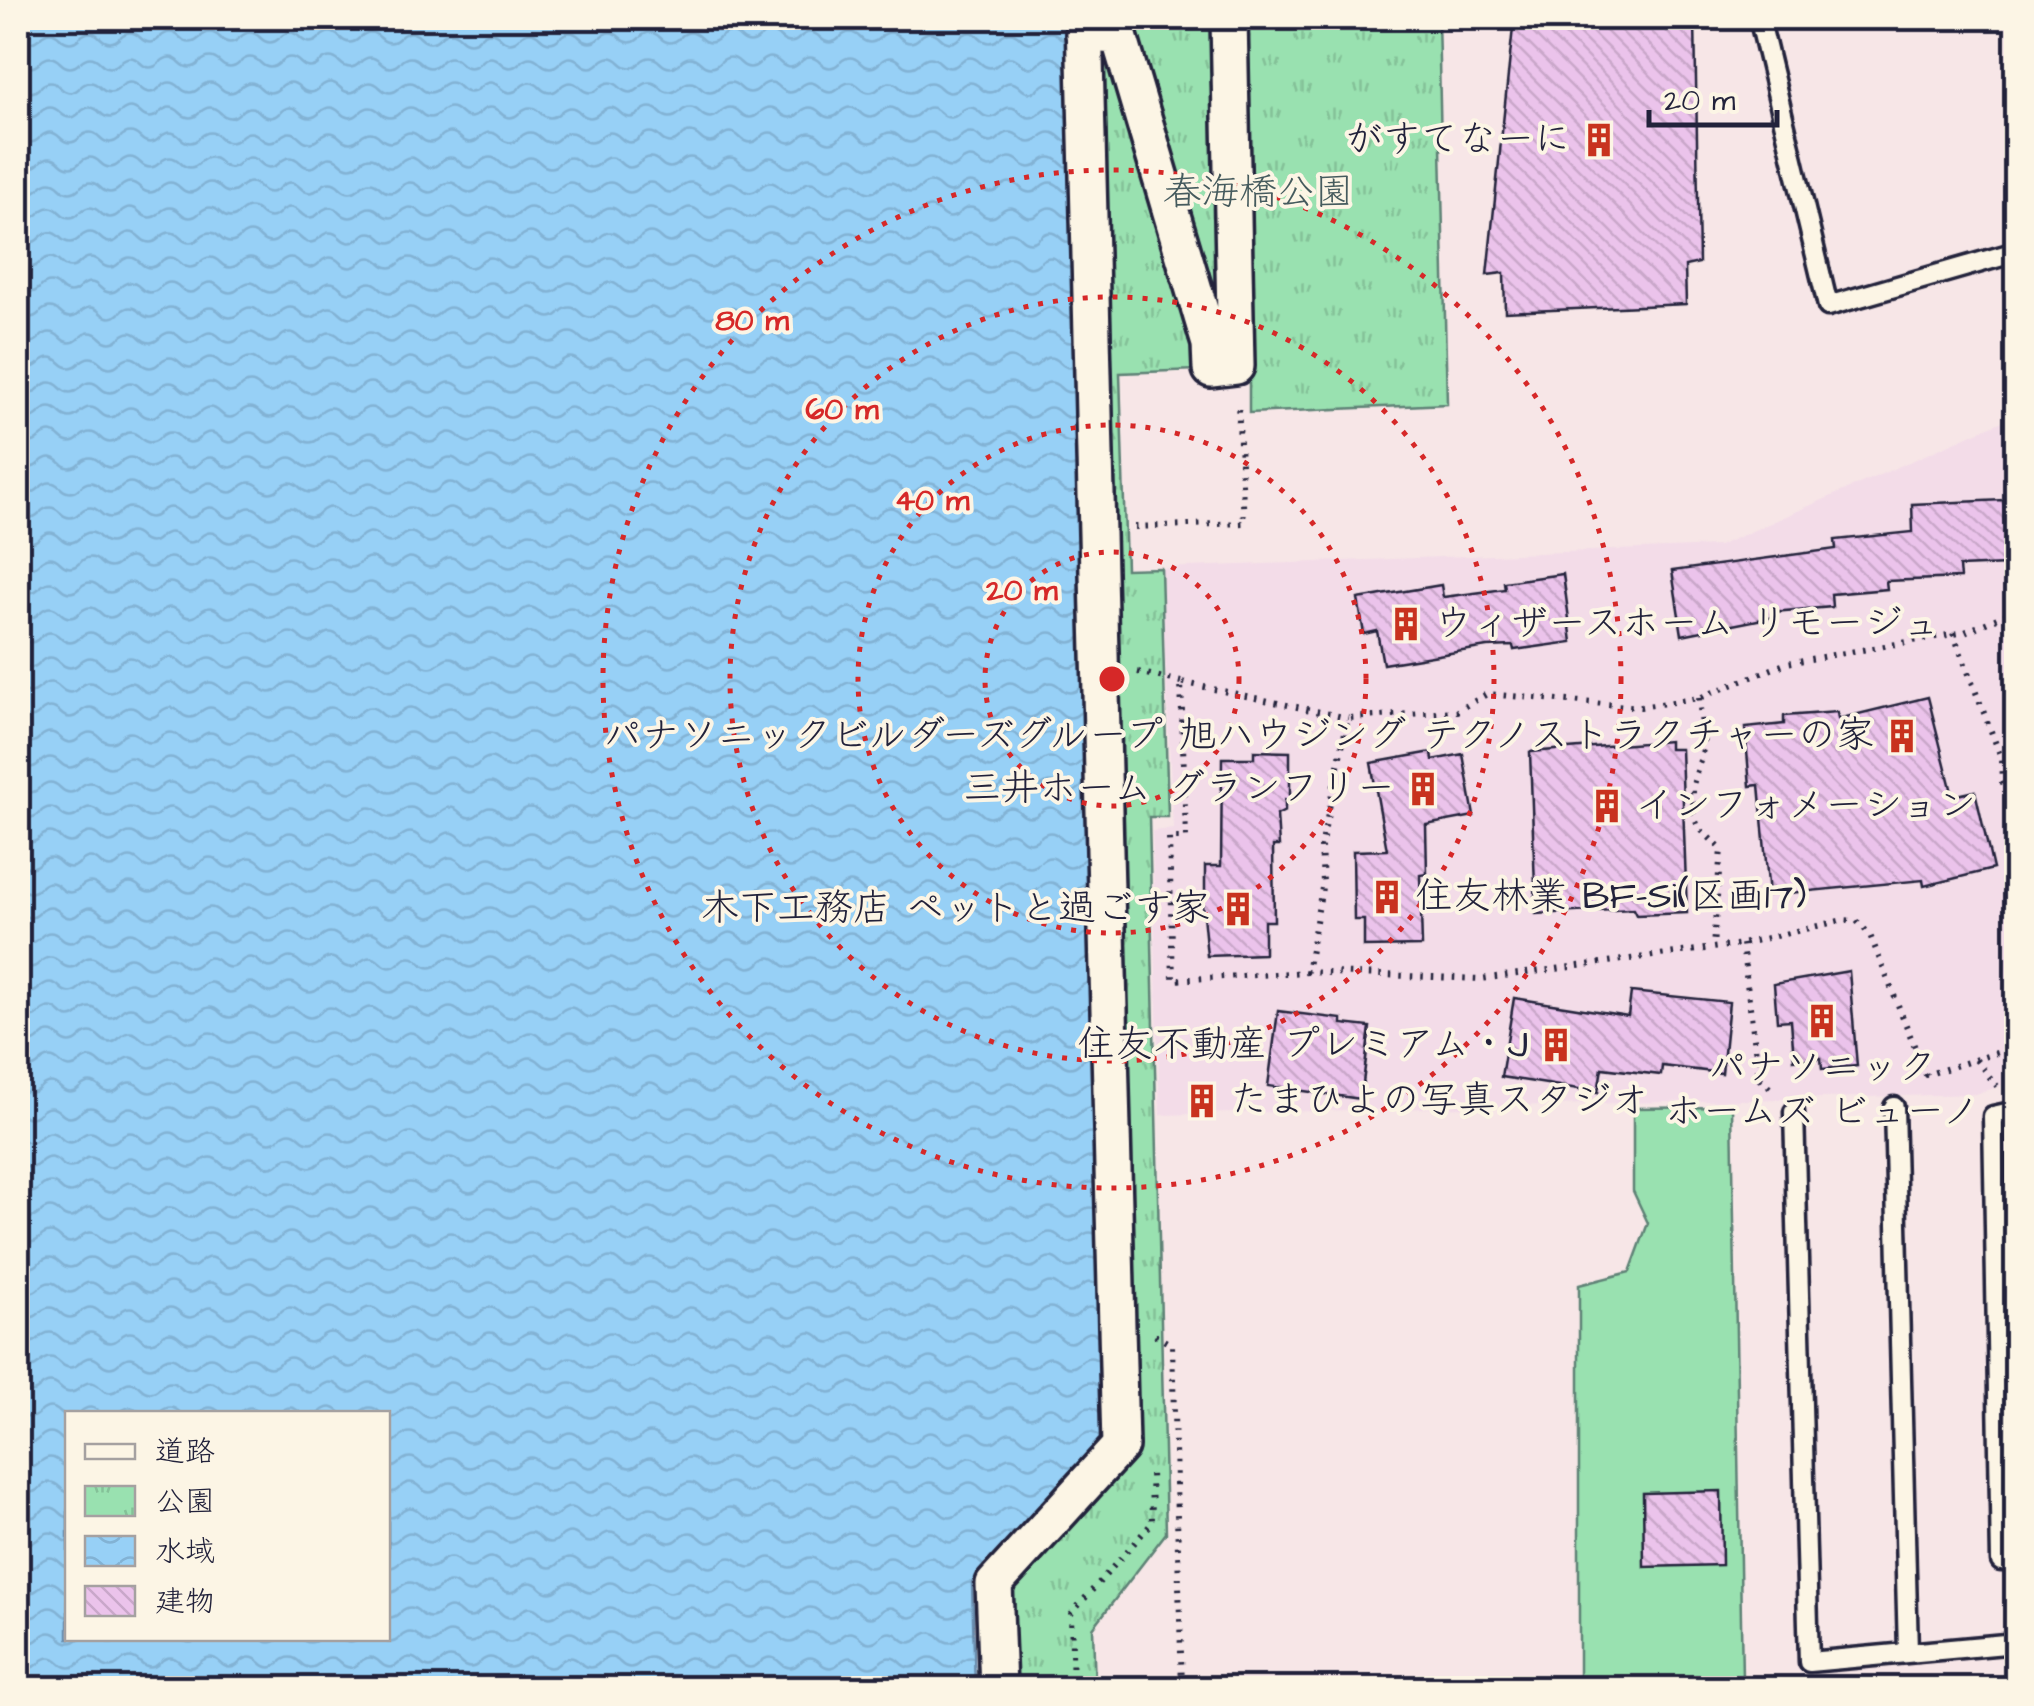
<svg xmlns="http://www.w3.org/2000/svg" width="2034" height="1706" font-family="'Architects Daughter','Klee One',sans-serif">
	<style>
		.built { fill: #f3dce8 }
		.grass { fill: #99e1b0; stroke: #5e8276; stroke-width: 2.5 }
		.park { fill: url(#park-tufts); stroke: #5e8276; stroke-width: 2.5 }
		.water { fill: url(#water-waves); stroke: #688aab; stroke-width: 2.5; fill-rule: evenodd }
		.building { fill: url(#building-back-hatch); stroke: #22223b; stroke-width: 2.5 }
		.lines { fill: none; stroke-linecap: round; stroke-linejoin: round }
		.lane-casing { stroke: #22223b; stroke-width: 25 }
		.street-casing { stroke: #22223b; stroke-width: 42 }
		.path { stroke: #22223b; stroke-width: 6; stroke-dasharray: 2.5 8; stroke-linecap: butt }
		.lane { stroke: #fcf5e5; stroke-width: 18 }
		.street { stroke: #fcf5e5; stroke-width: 35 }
		.ring { fill: none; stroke: #d62828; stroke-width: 5; stroke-dasharray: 5 10 }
		.labels { text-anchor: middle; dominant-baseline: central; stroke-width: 8; stroke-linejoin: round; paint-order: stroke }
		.poi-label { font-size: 38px; fill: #22223b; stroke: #fcf5e5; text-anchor: end }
		.park-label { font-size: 38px; fill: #465b5e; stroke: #fcf5e5 }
		.centre { fill: #d62828; stroke: #fcf5e5; stroke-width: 5 }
		.ring-label { font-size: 30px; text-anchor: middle; font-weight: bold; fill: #d62828; stroke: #fcf5e5; stroke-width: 8; stroke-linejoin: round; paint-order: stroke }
	</style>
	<defs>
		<pattern id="park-tufts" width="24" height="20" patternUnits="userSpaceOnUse" patternTransform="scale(2.5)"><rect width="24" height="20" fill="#99e1b0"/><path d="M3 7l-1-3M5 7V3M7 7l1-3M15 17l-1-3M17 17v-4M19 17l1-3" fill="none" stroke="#84c198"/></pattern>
		<pattern id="water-waves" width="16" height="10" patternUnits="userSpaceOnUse" patternTransform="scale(2.5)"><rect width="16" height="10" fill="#97d0f6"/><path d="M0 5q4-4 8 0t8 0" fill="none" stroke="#82b2d4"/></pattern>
		<pattern id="building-back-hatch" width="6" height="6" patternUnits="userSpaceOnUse" patternTransform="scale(2.5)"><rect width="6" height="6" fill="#ebc3eb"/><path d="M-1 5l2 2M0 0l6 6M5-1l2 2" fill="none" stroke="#c9a7ca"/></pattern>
	</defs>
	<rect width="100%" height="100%" fill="#f7e6e7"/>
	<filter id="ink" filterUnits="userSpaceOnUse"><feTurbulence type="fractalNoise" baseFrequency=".01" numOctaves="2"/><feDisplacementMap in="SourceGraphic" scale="20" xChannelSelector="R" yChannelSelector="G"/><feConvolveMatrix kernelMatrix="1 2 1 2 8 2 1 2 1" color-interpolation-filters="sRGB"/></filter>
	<g filter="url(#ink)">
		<path class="built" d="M2016,415V1081L1976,1094L1160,1115L1152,831L1173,829L1161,568L1718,546Z"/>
		<path class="grass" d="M1732,1107L1742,1679L1579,1678V1285L1630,1272L1648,1223L1633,1191V1108Z"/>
		<path class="park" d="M1068,18H1438L1447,404L1249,413V368L1120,373L1126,569L1161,568L1168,817H1149L1166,1533L1093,1628L1095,1688H978L975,1583L1114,1442Z"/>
		<path class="water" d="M18,18H1069L1112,1441L972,1583L975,1688H18ZM68,1414H388V1638H68Z"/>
		<g class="building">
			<path d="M1514,18H1695L1699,263L1685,266L1686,304L1505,312L1504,273L1487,275Z"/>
			<path d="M2004,500L2007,565L1959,567L1960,578L1886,581L1887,589L1831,594L1832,607L1773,612V617L1682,635L1672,571L1836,549L1835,540L1913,532L1912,504Z"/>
			<path d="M1563,574L1572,642L1514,650L1513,646L1487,647L1383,664L1377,631L1364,634L1358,599L1441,585L1443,597L1505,589L1504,582Z"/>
			<path d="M1928,697L1953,796L1975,791L1993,869L1924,886L1923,880L1769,895L1759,785L1750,786L1745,728L1784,724V716L1837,712L1838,719Z"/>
			<path d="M1669,741V749H1681L1687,913L1636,915L1633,909L1536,914L1530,752Z"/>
			<path d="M1254,751L1290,752V800H1285V811L1277,815L1279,846H1273L1274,921H1264V954L1207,956L1201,894H1205V866H1221L1222,758H1254Z"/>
			<path d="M1432,752L1433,760L1463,754L1474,816L1426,825L1427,874L1420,875L1422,946L1364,947V920H1354L1353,851L1387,850L1371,763Z"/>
			<path d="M1849,971L1857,1066L1822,1069L1821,1058L1794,1060L1791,1020L1777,1021L1774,984Z"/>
			<path d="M1631,992L1729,1002L1722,1073L1662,1066L1661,1075L1602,1068L1598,1092L1501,1077L1514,998L1628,1016Z"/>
			<path d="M1278,1011L1342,1019V1024L1370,1027L1361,1099L1268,1086Z"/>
			<path d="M1721,1491L1722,1565L1644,1567L1643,1493Z"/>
		</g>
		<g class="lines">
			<g class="lane-casing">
				<g id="lane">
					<path d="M1754,18L1760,21L1828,306L2016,252"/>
					<path d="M1894,1107L1908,1652"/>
					<path d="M2016,1111L1993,1116L2001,1561H2016"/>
					<path d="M1794,1112L1809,1662L2016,1643"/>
				</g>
			</g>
			<g class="street-casing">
				<g id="street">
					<path d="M1084,34L1119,36L1210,344L1211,369L1236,366L1229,18"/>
					<path d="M998,1688L994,1584L1120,1446L1084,18"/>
				</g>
			</g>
			<g class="path">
				<path d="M1135,527L1244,523L1238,404"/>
				<path d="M2016,610L1965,632L1787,663L1699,698L1640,707L1487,694L1457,711L1348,718L1321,847L1323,882L1307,972L1481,979L1742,944L1843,920L1857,921L1870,935L1926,1075L2016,1047"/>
				<path d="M1953,633L2001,757L2002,783L2016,811"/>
				<path d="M1138,672L1181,682"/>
				<path d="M1699,698L1704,746L1693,785V812L1698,827L1721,849L1713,946"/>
				<path d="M1742,944L1759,1078L1773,1091"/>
				<path d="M1307,972L1173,980L1169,838H1186L1181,682L1348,718"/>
				<path d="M1976,1060L1997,1086"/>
				<path d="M1155,1335L1172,1345L1182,1688"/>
				<path d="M1073,1688L1071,1614L1152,1523L1151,1469"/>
			</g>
			<use href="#lane" class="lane"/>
			<use href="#street" class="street"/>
		</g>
	</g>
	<g class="ring">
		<circle cx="1112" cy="679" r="127"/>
		<circle cx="1112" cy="679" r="254"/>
		<circle cx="1112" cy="679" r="382"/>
		<circle cx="1112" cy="679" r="509"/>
	</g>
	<defs>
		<g id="building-bare" transform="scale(2.7)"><path d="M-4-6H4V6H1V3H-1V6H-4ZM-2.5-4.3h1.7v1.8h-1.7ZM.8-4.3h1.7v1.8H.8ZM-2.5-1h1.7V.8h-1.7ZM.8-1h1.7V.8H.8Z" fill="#c8321e" stroke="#fcf5e5" stroke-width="2.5" paint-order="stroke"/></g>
	</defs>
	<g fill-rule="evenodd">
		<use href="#building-bare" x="1599" y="140"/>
		<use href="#building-bare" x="1406" y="624"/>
		<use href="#building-bare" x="1902" y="736"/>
		<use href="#building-bare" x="1423" y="789"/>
		<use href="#building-bare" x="1607" y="806"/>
		<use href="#building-bare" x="1387" y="897"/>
		<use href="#building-bare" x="1238" y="909"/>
		<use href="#building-bare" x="1822" y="1021"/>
		<use href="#building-bare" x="1556" y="1045"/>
		<use href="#building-bare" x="1202" y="1101"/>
	</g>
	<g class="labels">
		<g class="poi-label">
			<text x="1571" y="140">がすてなーに</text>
			<text x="1434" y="624" text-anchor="start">ウィザースホーム リモージュ</text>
			<text x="1874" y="736">パナソニックビルダーズグループ 旭ハウジング テクノストラクチャーの家</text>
			<text x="1395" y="789">三井ホーム グランフリー</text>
			<text x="1635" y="806" text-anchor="start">インフォメーション</text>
			<text x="1415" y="897" text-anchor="start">住友林業 BF-Si(区画17)</text>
			<text x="1210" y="909">木下工務店 ペットと過ごす家</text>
			<text x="1528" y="1045">住友不動産 プレミアム・J</text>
			<text x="1822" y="1068" text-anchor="middle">パナソニック<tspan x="1822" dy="44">ホームズ ビューノ</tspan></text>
			<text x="1230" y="1101" text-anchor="start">たまひよの写真スタジオ</text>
		</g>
		<g class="park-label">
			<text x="1258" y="193">春海橋公園</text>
		</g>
	</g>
	<circle cx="1112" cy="679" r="15" class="centre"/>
	<g class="ring-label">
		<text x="752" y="330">80 m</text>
		<text x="842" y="419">60 m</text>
		<text x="932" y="510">40 m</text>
		<text x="1022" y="600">20 m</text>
	</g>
	<rect width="2034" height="1706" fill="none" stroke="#fcf5e5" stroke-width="60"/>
	<rect x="30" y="30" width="1974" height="1646" fill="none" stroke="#22223b" stroke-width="4" filter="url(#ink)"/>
	<rect x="65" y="1411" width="325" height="230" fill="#fcf5e5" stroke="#a5a1a1" stroke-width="2.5"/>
	<rect x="85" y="1444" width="50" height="15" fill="#fcf5e5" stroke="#a5a1a1" stroke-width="2.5"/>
	<text x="155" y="1461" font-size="30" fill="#22223b">道路</text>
	<rect x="85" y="1486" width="50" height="30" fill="url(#park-tufts)" stroke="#a5a1a1" stroke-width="2.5"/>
	<text x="155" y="1511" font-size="30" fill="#22223b">公園</text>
	<rect x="85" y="1536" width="50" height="30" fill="url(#water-waves)" stroke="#a5a1a1" stroke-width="2.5"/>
	<text x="155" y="1561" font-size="30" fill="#22223b">水域</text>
	<rect x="85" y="1586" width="50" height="30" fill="url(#building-back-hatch)" stroke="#a5a1a1" stroke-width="2.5"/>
	<text x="155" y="1611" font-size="30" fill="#22223b">建物</text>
	<path d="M1649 110v15h128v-15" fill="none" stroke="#22223b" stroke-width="5"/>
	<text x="1664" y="110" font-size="30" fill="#22223b" stroke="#fcf5e5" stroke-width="8" paint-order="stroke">20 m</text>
</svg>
